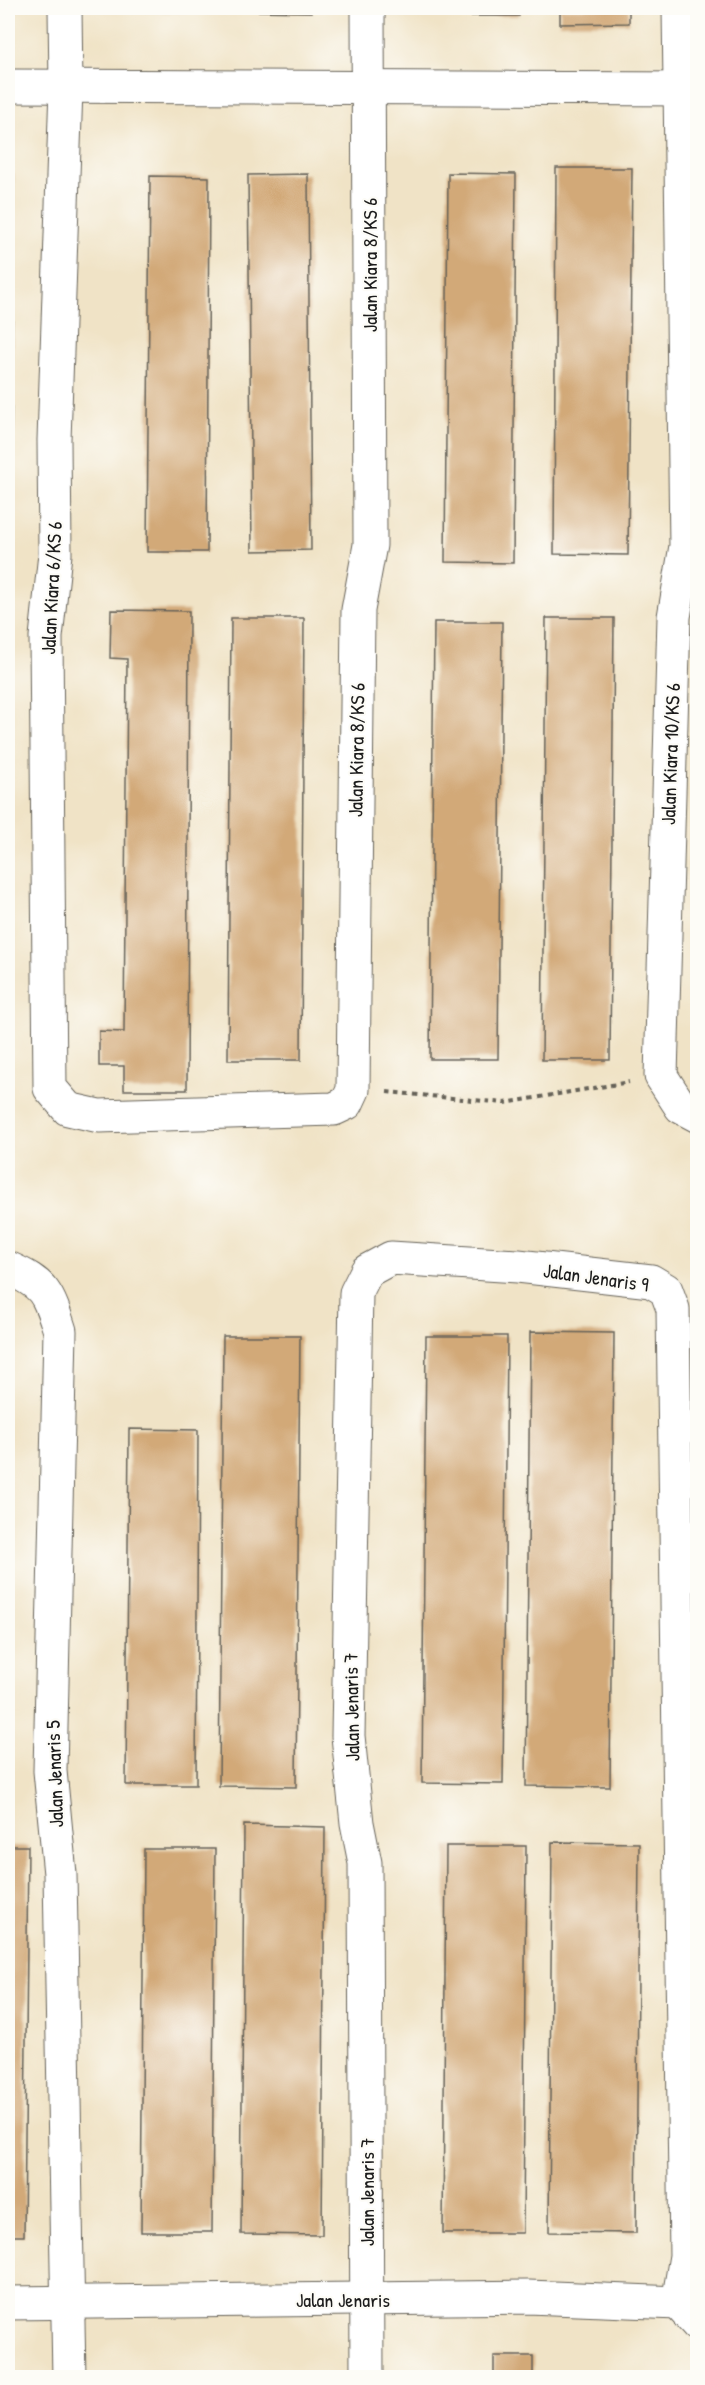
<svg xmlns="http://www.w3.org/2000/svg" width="705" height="2385" font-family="'Patrick Hand',sans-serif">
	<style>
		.building { fill: #d2a978 }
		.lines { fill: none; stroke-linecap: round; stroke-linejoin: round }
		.minor-casing { stroke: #666258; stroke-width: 35 }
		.path { stroke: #666258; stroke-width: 4; stroke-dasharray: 4.5 4.5; stroke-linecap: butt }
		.minor { stroke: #fff; stroke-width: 33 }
		.labels { text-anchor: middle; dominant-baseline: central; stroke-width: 4.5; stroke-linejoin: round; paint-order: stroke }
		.street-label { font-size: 20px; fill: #1c1c1c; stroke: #fdfcf7 }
	</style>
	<rect width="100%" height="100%" fill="#fdfcf7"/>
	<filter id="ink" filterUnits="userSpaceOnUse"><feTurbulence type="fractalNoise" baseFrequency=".0167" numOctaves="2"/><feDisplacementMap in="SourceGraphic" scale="12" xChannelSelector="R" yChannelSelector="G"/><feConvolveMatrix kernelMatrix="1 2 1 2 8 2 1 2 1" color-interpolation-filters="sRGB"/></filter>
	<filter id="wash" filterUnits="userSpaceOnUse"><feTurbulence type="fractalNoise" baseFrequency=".008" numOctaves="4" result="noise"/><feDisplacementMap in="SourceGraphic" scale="24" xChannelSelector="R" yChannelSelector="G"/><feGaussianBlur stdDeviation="1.35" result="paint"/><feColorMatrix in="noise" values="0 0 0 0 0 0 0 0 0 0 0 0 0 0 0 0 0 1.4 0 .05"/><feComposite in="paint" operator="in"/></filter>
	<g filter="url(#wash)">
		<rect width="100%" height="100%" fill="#f0e3c6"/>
		<g id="blocks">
			<g class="building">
				<rect x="145" y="8" width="60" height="4"/>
				<path d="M253,8H311V12L253,11Z"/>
				<rect x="449" y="8" width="70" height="8"/>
				<path d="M560,8H629V23L560,24Z"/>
				<path d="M556,168H632L628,555L554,554Z"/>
				<path d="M8,173H14L10,552H8Z"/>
				<path d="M448,173L516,174L513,563L445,562Z"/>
				<path d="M308,174L311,550L252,551L248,175Z"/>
				<path d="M150,176L209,177L207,552H147Z"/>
				<path d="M111,610L189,611L187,1090H124V1066H99V1031L124,1032L127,659L110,658Z"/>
				<path d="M231,618H304L301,1060H228Z"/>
				<path d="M546,618H614L610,1060H542Z"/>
				<path d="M434,622H502L498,1059H430Z"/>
				<path d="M530,1332L614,1333L610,1787L526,1786Z"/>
				<path d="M223,1336H300L296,1787L219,1786Z"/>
				<path d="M426,1336H507L503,1784L422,1783Z"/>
				<path d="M129,1429L198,1430L196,1785H126Z"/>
				<path d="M244,1825L325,1827L322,2235L241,2234Z"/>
				<path d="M552,1842L639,1843L636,2233L549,2232Z"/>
				<path d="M8,1846H28L24,2236H8Z"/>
				<path d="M446,1846H526L523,2233H443Z"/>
				<path d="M144,1849H215L212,2232H141Z"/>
				<rect x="494" y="2356" width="39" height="22"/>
			</g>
		</g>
	</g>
	<g filter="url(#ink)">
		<use href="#blocks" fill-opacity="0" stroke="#666258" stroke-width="1.5"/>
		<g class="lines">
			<g class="minor-casing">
				<g id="minor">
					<path d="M65,8L66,88L54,440L55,554L46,637L50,1088L68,1109L99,1116L334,1109L347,1103L353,1090L358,610L370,545L368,8"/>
					<path d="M679,8L686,546L674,617L661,1076L681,1107L698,1116"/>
					<path d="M8,86L698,89"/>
					<path d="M8,1268C45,1284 48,1293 60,1331L50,1771L60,1874L69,2378"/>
					<path d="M8,2303L528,2297L678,2303"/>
					<path d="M678,2303L698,2325"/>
					<path d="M367,2378L365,1863L357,1823L348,1736L356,1293L367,1271L391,1258L518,1266L651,1281L666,1290L673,1309L686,2256L678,2303"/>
				</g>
			</g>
			<path class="path" d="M387,1092L505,1103L629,1082"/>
			<use href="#minor" class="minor"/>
		</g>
	</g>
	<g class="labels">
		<g class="street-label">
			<text transform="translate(369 265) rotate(-90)">Jalan Kiara 8/KS 6</text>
			<text transform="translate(51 588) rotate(-87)">Jalan Kiara 6/KS 6</text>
			<text transform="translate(356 750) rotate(-89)">Jalan Kiara 8/KS 6</text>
			<text transform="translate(670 754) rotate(-88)">Jalan Kiara 10/KS 6</text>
			<text transform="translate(596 1277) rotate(8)">Jalan Jenaris 9</text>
			<text transform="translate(351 1707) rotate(-91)">Jalan Jenaris 7</text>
			<text transform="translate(54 1774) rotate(-92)">Jalan Jenaris 5</text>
			<text transform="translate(366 2192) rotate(-90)">Jalan Jenaris 7</text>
			<text x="343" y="2299">Jalan Jenaris</text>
		</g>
	</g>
	<rect width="705" height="2385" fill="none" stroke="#fdfcf7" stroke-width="30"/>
</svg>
